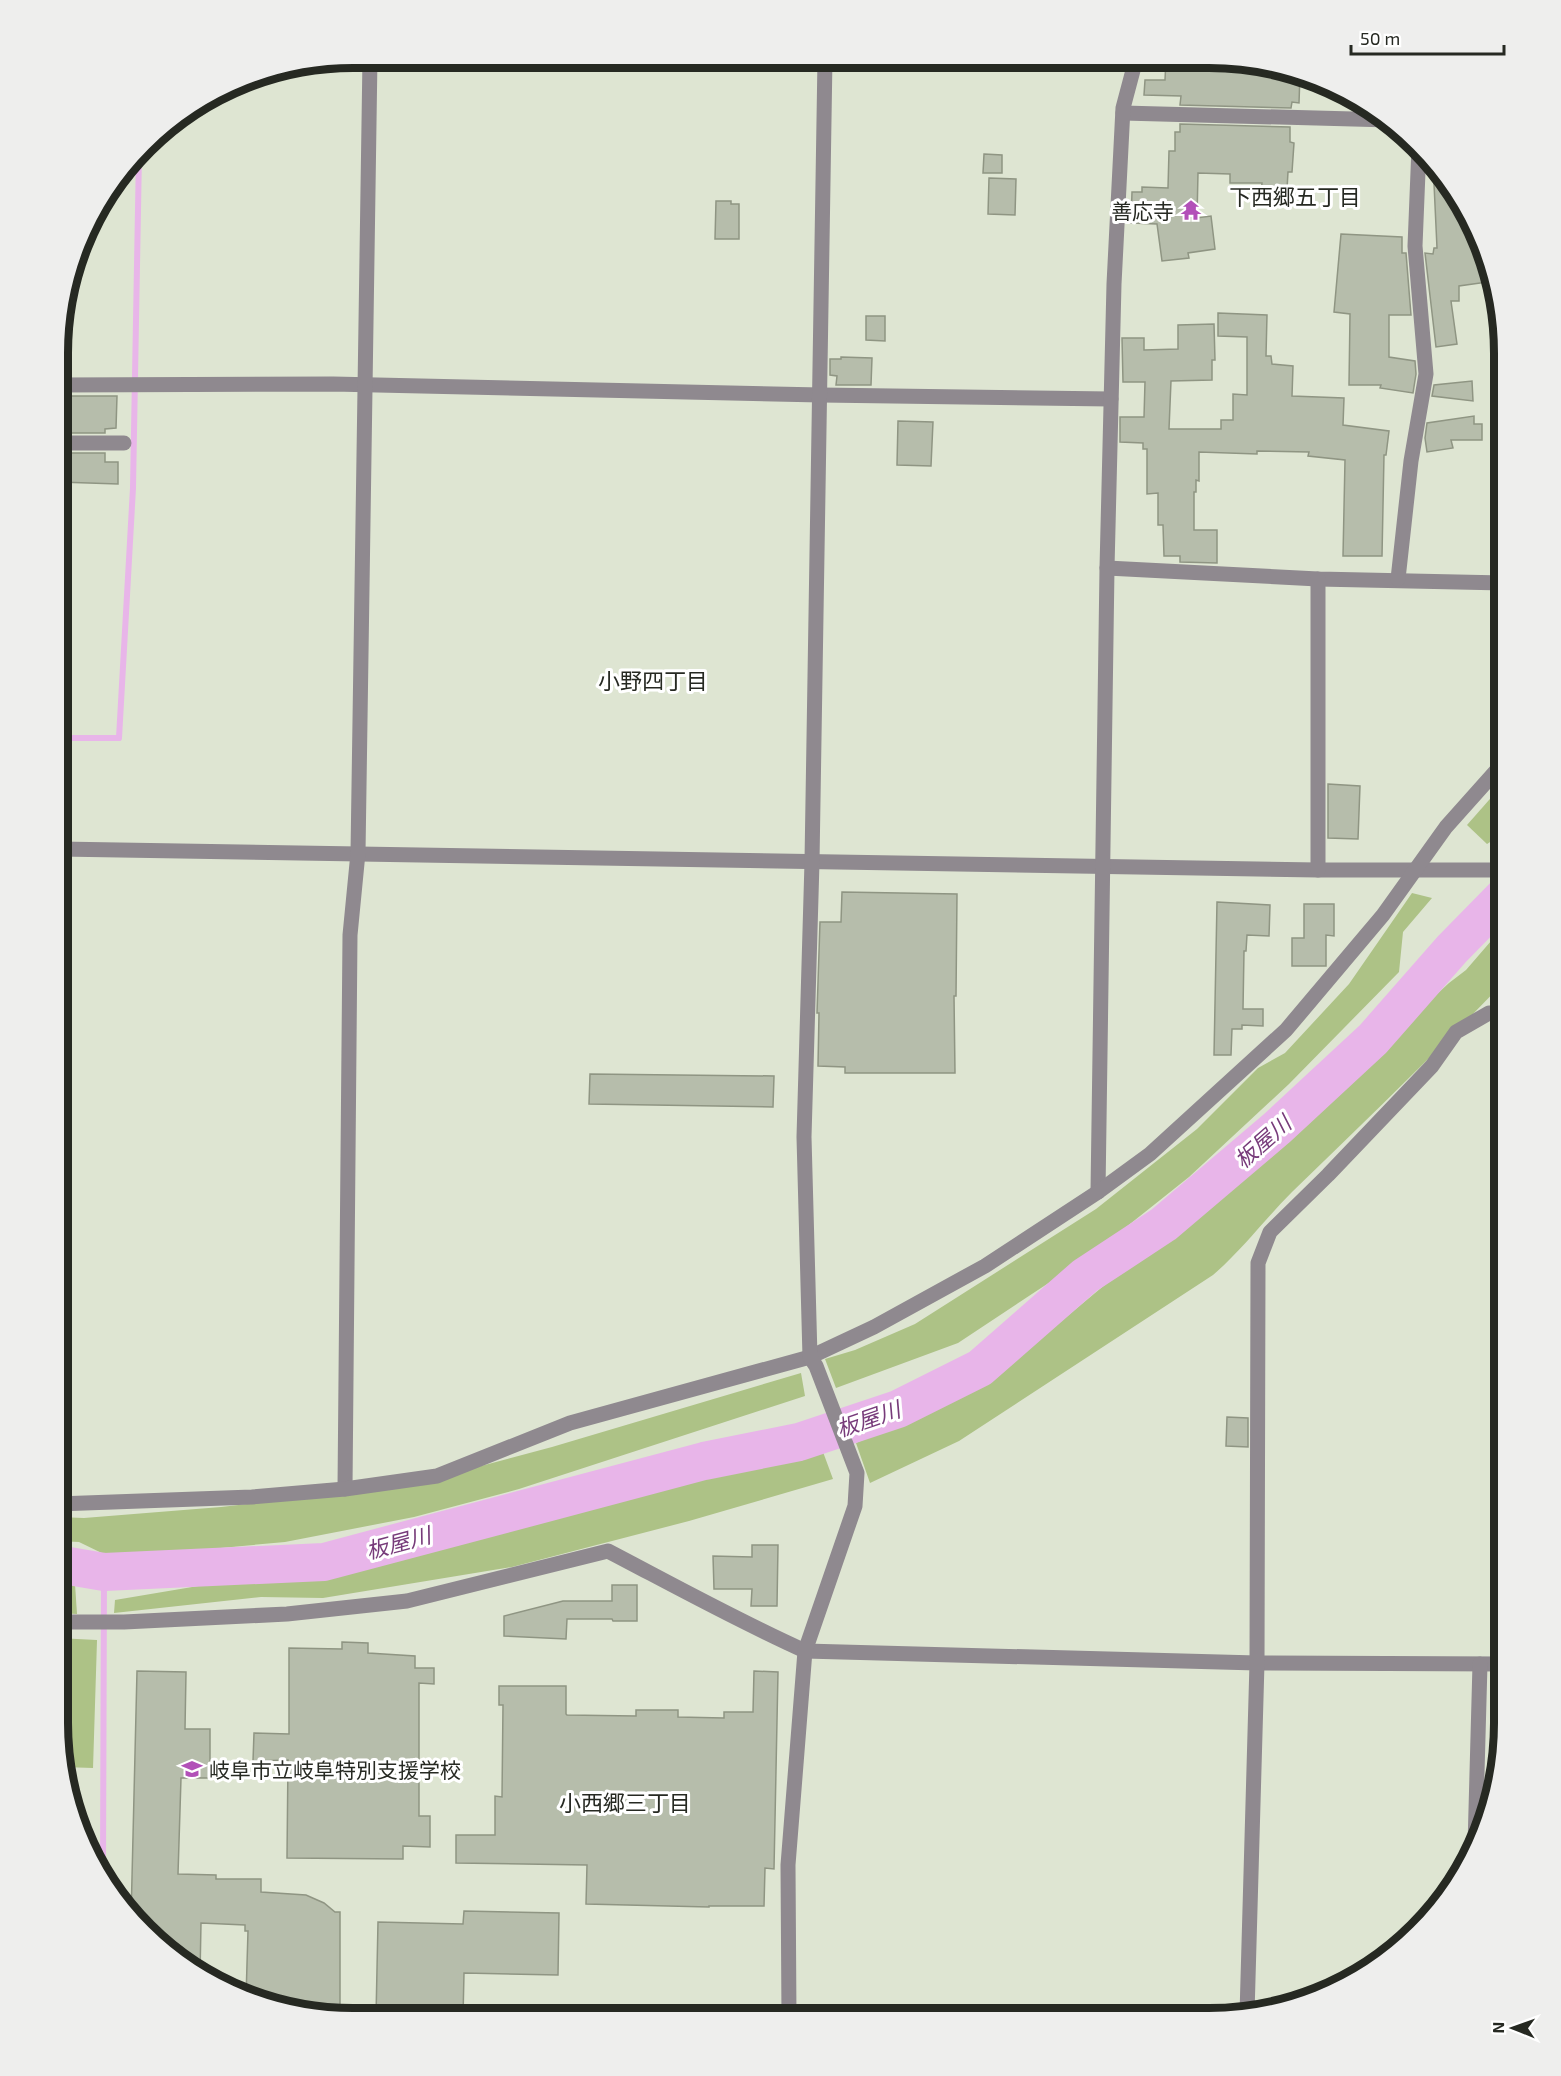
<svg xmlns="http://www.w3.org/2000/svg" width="1561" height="2076" font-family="'Exo 2','Noto Sans JP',sans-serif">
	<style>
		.green { fill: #adc286 }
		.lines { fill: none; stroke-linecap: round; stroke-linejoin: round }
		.stream { stroke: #e8b5e9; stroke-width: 6 }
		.river { stroke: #e8b5e9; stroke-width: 38 }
		.building { fill: #b6bdab; stroke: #8f9583; stroke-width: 1.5 }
		.minor { stroke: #8f898f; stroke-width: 15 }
		.labels { text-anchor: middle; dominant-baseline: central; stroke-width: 6; stroke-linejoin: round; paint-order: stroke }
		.poi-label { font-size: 21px; fill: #262922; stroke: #fff; text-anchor: end }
		.neighbourhood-label { font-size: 22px; fill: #262922; stroke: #fff }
		.water-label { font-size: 22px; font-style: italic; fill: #773b7a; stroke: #fff }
		.rim { fill: none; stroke: #262922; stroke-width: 8 }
	</style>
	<rect width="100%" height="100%" fill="#dee5d2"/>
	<g class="green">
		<path d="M1504,783V833L1487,844L1467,825Z"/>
		<path d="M1412,893L1432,898L1403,932L1399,972L1289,1084L1189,1177L1091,1255L958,1343L836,1388L825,1359L855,1350L915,1324L1096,1209L1197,1129L1258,1068L1285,1053L1349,984Z"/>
		<path d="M1504,926V982C1435,1054 1363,1123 1292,1192C1265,1219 1242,1250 1213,1275L959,1441L870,1483L856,1443L921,1415L967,1392L1028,1349L1137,1258L1216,1199L1449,983L1466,970Z"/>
		<path d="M801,1373L805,1396L519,1489L414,1517L285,1542L112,1558L79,1542L57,1541V1517L84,1518L221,1507L410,1485L552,1447Z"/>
		<path d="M823,1452L833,1479L689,1521L512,1567L323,1598L261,1597L114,1613L115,1600L470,1540L625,1492Z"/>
		<path d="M57,1583L75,1584L77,1614L57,1613Z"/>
		<path d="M57,1638L97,1640L93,1768L63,1767L57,1724Z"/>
	</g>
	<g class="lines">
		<g class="stream">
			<path d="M59,738H119L133,488L139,154"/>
			<path d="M101,1874L103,1873L104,1572"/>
		</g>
		<path class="river" d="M57,1564L104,1572L324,1562L704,1461L799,1442L898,1409L980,1368L1085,1276L1164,1224L1277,1128L1373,1039L1452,949L1504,896"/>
	</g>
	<g class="building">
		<path d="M1166,59L1247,60L1300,74L1299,103L1292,102L1291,108L1180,105L1181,96L1144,95L1145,80H1165Z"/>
		<path d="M1180,124L1290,127V142L1294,143L1292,172H1288L1286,206L1260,205L1262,183H1230V174L1198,173L1197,218L1211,216L1215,249L1188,253L1189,258L1162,261L1157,224L1131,223L1132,192H1142V187L1168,188L1169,151H1175V132H1180Z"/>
		<path d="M984,154L1002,155V173H983Z"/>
		<path d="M1433,162L1468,213L1469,239L1479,238L1495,281L1459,286V301H1451L1457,344L1436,347L1425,253L1433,254L1434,248H1437Z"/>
		<path d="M989,178L1016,179L1015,215L988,214Z"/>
		<path d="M716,201H731V204H739V239H715Z"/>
		<path d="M1341,234L1402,237V253H1406L1411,315H1389V357L1415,361L1416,374L1413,393L1380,388L1381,385H1349L1350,314L1334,312Z"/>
		<path d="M1218,313L1267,315L1266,356H1271L1272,364L1293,366L1292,396L1344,398L1343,425L1389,431L1386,455H1384L1382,556H1343L1345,460L1308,456L1309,452L1257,451V454L1199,452V481L1196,480V492H1194V530H1217V563L1180,562V556H1164L1163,525H1158V493L1147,494V449H1143V443L1120,442V417H1144L1145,382H1123L1122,338H1144V350L1178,349V325L1214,324L1215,360H1212V380L1171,381L1169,429H1221V420H1233V394L1247,395V337L1218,336Z"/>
		<path d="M866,316H885V341L866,340Z"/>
		<path d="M841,357L872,358L871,385H836L837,376L830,375V359H841Z"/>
		<path d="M1472,381L1473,401L1432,396L1434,385Z"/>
		<path d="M59,396H117L116,428L105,429V433H59Z"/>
		<path d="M1474,416V424H1482V440H1451L1453,448L1427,452L1425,438L1427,423Z"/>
		<path d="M898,421L933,422L931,466L897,465Z"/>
		<path d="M59,453H105V462H118V484L59,482Z"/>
		<path d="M1328,784L1360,786L1358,839L1328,838Z"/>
		<path d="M842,892L957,894L956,996H954L955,1073H845V1067L818,1066L819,1013H817L820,922H841Z"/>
		<path d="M1217,902L1270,905L1269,936L1247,935L1246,951H1244L1243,1009H1263V1026L1242,1025V1029H1232L1231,1055H1214Z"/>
		<path d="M1304,904H1334V936L1326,935V966H1292V938H1304Z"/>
		<path d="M590,1074L774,1076L773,1107L589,1104Z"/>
		<path d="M1227,1417L1248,1418V1447L1226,1446Z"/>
		<path d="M752,1545H778L777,1606H751L752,1589H714L713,1556L752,1557Z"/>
		<path d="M612,1585H637V1621H613L612,1619H567L566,1639L504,1636V1616L563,1601H612Z"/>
		<path d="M342,1642L368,1643V1653L415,1656V1668H434V1684L419,1683V1816H430V1847L403,1846V1859L287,1858L288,1760L253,1761L254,1733L289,1734V1648L342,1649Z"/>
		<path d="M137,1671L186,1672L185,1729H210V1778H181L178,1874L216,1875V1879H261V1892L306,1895L324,1903L335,1912H340V2011H335V2017H314L246,1998L248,1931H245V1925L201,1923L200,1975L188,1969L131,1919Z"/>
		<path d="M754,1671L778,1672L774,1869L765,1868L764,1906H709V1907L586,1904L587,1865L456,1863V1835H495V1796L502,1797L503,1705H499V1686H566V1714L567,1715L636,1716V1710H678V1717L724,1718V1712H753Z"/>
		<path d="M464,1911L559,1913L558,1975L464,1973L463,2017H376L378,1922L463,1924Z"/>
	</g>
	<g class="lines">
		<g class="minor">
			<path d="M1123,113L1390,120"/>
			<path d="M59,385L333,384L821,395L1111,399"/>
			<path d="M64,385L65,297"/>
			<path d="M59,443H124"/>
			<path d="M1107,568L1318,579L1504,583"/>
			<path d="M1398,579L1411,461L1426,374L1415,246L1419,147"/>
			<path d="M59,849L1318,870H1504"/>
			<path d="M1318,870V579"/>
			<path d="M1098,1192L1107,568L1114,284L1123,108L1136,59"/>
			<path d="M345,1489L350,935L358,853L370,57"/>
			<path d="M57,1504L252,1497L345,1489L437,1476L570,1423L810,1357L874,1327L985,1266L1098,1192L1150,1154L1286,1030L1383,915L1446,827L1504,762"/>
			<path d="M57,1622H124L287,1614L407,1601L608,1551C673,1585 738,1621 805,1651L1257,1663L1503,1664"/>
			<path d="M1475,1846L1480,1664"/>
			<path d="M1247,2014L1257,1663L1258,1263L1270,1232L1328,1175L1432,1066L1456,1032L1489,1013L1504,1014"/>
			<path d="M789,2018L788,1865L805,1651L855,1506L857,1473L816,1366L810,1357L804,1137L812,862L825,58"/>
		</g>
	</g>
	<defs>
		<g id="temple-bare" transform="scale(1.62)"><path d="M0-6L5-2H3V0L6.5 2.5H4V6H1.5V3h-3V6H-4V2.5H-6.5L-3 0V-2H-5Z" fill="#b250b8" stroke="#fff" stroke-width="2.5" paint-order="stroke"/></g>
		<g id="school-bare" transform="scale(1.62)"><path d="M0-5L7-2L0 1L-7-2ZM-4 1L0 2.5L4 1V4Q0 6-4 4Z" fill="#b250b8" stroke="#fff" stroke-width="2.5" paint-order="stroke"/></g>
	</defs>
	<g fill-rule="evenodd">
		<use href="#temple-bare" x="1191" y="210"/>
		<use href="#school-bare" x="192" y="1769"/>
	</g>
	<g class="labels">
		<g class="poi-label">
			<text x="1174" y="210">善応寺</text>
			<text x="209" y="1769" text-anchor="start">岐阜市立岐阜特別支援学校</text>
		</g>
		<g class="neighbourhood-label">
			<text x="1295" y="196">下西郷五丁目</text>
			<text x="653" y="680">小野四丁目</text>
			<text x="625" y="1802">小西郷三丁目</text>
		</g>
		<g class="water-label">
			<text transform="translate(1262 1141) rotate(-41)">板屋川</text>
			<text transform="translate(868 1418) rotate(-19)">板屋川</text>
			<text transform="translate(398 1542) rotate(-15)">板屋川</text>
		</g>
	</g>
	<path d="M0 0H1561V2076H0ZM353 68H1209A285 285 0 0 1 1494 353V1723A285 285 0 0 1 1209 2008H353A285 285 0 0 1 68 1723V353A285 285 0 0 1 353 68Z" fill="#eeeeed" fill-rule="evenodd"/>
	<path class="rim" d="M353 68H1209A285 285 0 0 1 1494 353V1723A285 285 0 0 1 1209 2008H353A285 285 0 0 1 68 1723V353A285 285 0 0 1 353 68Z"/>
	<g transform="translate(1513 2028) rotate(271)" stroke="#ffffff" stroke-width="4.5" paint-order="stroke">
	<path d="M0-4.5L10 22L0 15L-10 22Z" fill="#262922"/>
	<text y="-9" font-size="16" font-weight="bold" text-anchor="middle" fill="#262922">N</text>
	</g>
	<path d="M1351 45v9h153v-9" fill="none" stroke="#262922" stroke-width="3"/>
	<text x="1360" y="45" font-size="18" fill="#262922" stroke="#ffffff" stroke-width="4.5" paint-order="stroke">50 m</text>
</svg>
